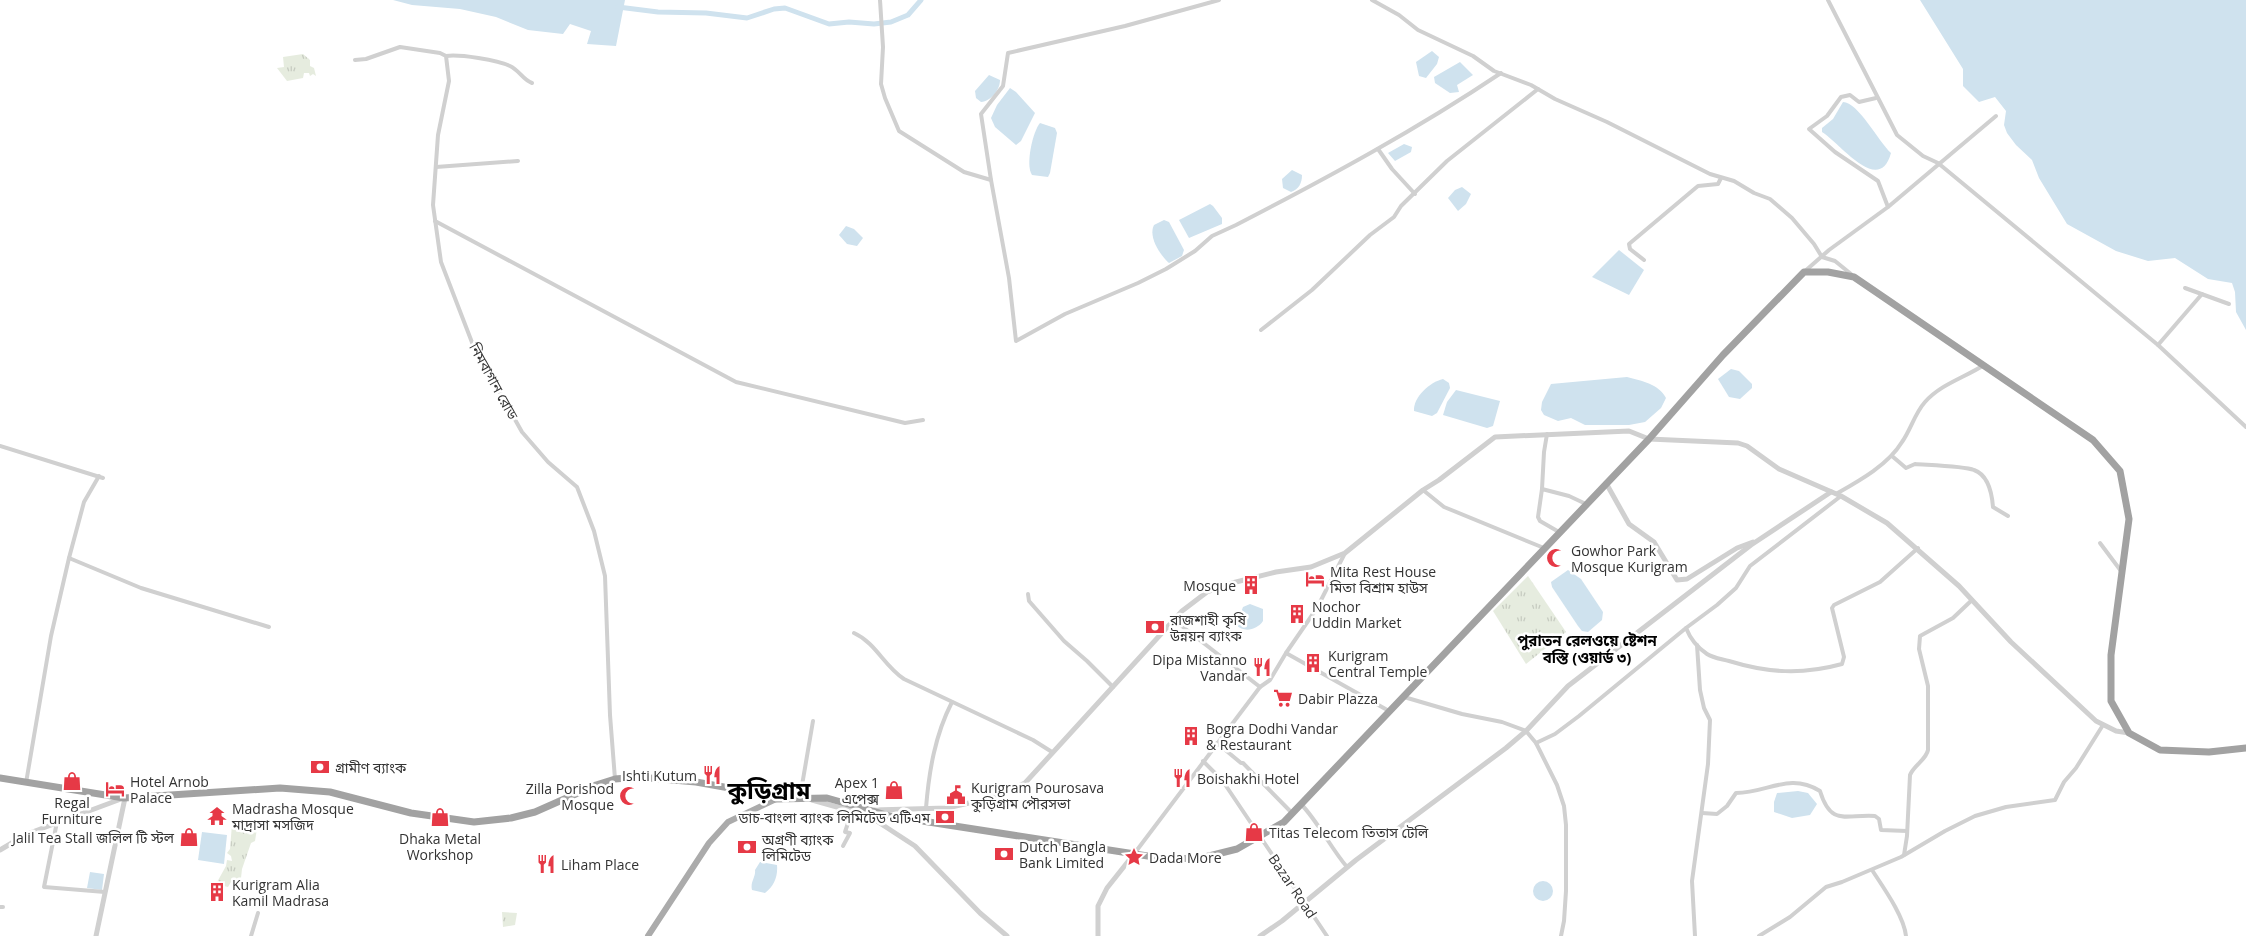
<svg xmlns="http://www.w3.org/2000/svg" width="2246" height="936" font-family="'Open Sans','Noto Sans Bengali',sans-serif">
	<style>
		.grass { fill: url(#grass-tufts) }
		.water { fill: #cfe2ee }
		.lines { fill: none; stroke-linecap: round; stroke-linejoin: round }
		.canal { stroke: #cfe2ee; stroke-width: 5 }
		.minor { stroke: #d0d0d0; stroke-width: 4 }
		.tertiary { stroke: #d0d0d0; stroke-width: 5 }
		.primary { stroke: #ababab; stroke-width: 6 }
		.trunk { stroke: #a2a2a2; stroke-width: 7 }
		.labels { text-anchor: middle; dominant-baseline: central; stroke-width: 5; stroke-linejoin: round; paint-order: stroke }
		.street-label { font-size: 14px; fill: #333; stroke: #fff }
		.poi-label { font-size: 14px; fill: #333; stroke: #fff; text-anchor: start }
		.neighbourhood-label { font-size: 15px; font-weight: bold; fill: #000; stroke: #fff }
		.town-label { font-size: 24px; font-weight: bold; fill: #000; stroke: #fff }
	</style>
	<defs>
		<pattern id="grass-tufts" width="24" height="20" patternUnits="userSpaceOnUse" patternTransform="scale(1.25)"><rect width="24" height="20" fill="#e6ecdf"/><path d="M3 7l-1-3M5 7V3M7 7l1-3M15 17l-1-3M17 17v-4M19 17l1-3" fill="none" stroke="#c6cbc0"/></pattern>
	</defs>
	<rect width="100%" height="100%" fill="#fff"/>
	<g class="grass">
		<path d="M303,54L310,60V66L314,68L316,76L313,74L310,76L309,73H304L303,78L287,81L277,68L284,67L283,57Z"/>
		<path d="M1528,576L1566,632L1526,664L1493,611Z"/>
		<path d="M248,820L258,822L255,841L251,843L242,869L240,887L231,882L228,887L216,884L226,866L227,860L232,861L231,856L227,853L230,849L232,824L245,826Z"/>
		<path d="M502,912L517,913L515,925L503,927Z"/>
	</g>
	<g class="water">
		<path d="M393,0H625L616,46L587,44L591,31L570,24L563,34L528,30L496,17L460,9L412,5Z"/>
		<path d="M1920,0H2246V330L2236,312L2235,292L2232,283L2208,279L2175,258L2148,261L2116,251L2067,224L2039,178L2032,160L2016,145L2007,133L2004,125L2006,111L1995,97L1979,102L1963,86V69Z"/>
		<path d="M1432,51L1439,57L1437,64L1426,78L1419,76L1416,62Z"/>
		<path d="M1460,62L1473,75L1457,85L1459,92L1450,93L1435,83L1434,77Z"/>
		<path d="M989,75L1000,80C1000,90 991,101 981,102L976,98L975,91Z"/>
		<path d="M1010,88L1016,92L1035,113L1021,141L1016,145L995,127L991,118L997,105Z"/>
		<path d="M1843,102C1858,102 1878,141 1891,153C1879,196 1841,144 1822,132V128L1833,119Z"/>
		<path d="M1040,123L1055,128L1057,133L1050,173L1048,177L1032,175C1025,165 1033,131 1040,123Z"/>
		<path d="M1404,144L1412,147L1411,152L1395,161L1388,153Z"/>
		<path d="M1292,170L1302,175C1302,183 1299,189 1291,192L1283,188L1282,179Z"/>
		<path d="M1462,187L1471,194L1466,204L1458,211L1448,198L1455,190Z"/>
		<path d="M1210,204L1213,206L1222,218V224L1189,238L1179,220Z"/>
		<path d="M1164,220L1169,222L1184,250L1182,256L1169,263C1160,255 1148,237 1154,225Z"/>
		<path d="M846,226L854,229L863,238L857,246L847,244L839,235Z"/>
		<path d="M1619,250L1644,270L1629,295L1592,277Z"/>
		<path d="M1731,369L1739,371L1752,384V388L1740,399L1729,397L1718,379Z"/>
		<path d="M1627,377C1642,381 1659,384 1666,398L1661,408L1645,422L1629,425H1585L1571,418L1558,421L1544,415L1541,410L1542,402L1551,384Z"/>
		<path d="M1443,379L1449,383L1450,388L1437,413L1432,416L1414,411C1413,397 1430,382 1443,379Z"/>
		<path d="M1456,390L1500,401L1493,426L1487,428L1443,415L1447,402Z"/>
		<path d="M1568,570L1581,579L1603,612L1602,620L1588,632L1582,631L1578,626L1552,587L1551,582Z"/>
		<path d="M1250,604L1263,609V621C1257,630 1244,633 1236,625L1243,607Z"/>
		<path d="M1798,791L1808,793L1817,804L1810,815L1792,818L1774,812V802L1777,793Z"/>
		<path d="M202,832L227,835L224,864L198,860Z"/>
		<path d="M760,862L777,865C778,877 774,886 765,893L752,890C750,882 756,877 755,870Z"/>
		<path d="M90,872L104,874L102,890L87,888Z"/>
		<circle cx="1543" cy="891" r="10"/>
	</g>
	<g class="lines">
		<path class="canal" d="M618,7L658,12L706,13L747,18L774,9L785,8L829,24L849,22L874,24L891,22L908,15L921,0"/>
		<g class="minor">
			<path d="M880,0L883,47L881,84L885,98L899,131L964,172L991,180L1009,278L1016,341L1065,314L1138,283L1166,269L1195,251L1212,236L1236,225C1327,178 1416,130 1501,73"/>
			<path d="M1372,0L1399,15L1418,30L1473,56L1494,71L1531,85L1555,99L1607,122L1710,174L1734,181L1754,193L1770,199L1792,218L1814,244L1822,257"/>
			<path d="M1828,0L1897,135L1923,156L1938,163L2158,345L2246,427"/>
			<path d="M446,56C459,54 498,60 510,66C519,70 523,80 532,83"/>
			<path d="M355,60L366,59L400,47L440,53L446,56L449,81L438,135L433,205L441,262L473,345L522,432L548,462L577,487L594,531L605,576L610,715L615,779"/>
			<path d="M1876,98L1859,102L1850,95L1841,97L1827,116L1809,129L1835,152L1878,181L1888,207"/>
			<path d="M1378,149L1392,169L1415,194"/>
			<path d="M436,167L518,161"/>
			<path d="M991,180L981,114L1003,86L1008,53L1125,26L1219,0"/>
			<path d="M435,221L736,382L905,423L923,420"/>
			<path d="M1822,257L1835,261L1851,274"/>
			<path d="M1644,260L1630,249L1629,244L1692,191L1698,186L1718,184L1721,178"/>
			<path d="M1804,272L1829,250L1888,207L1996,116"/>
			<path d="M2185,288L2229,304"/>
			<path d="M1261,330L1312,290L1370,235L1394,217L1401,206L1447,161L1538,89"/>
			<path d="M2158,345L2202,294"/>
			<path d="M0,446L103,478"/>
			<path d="M1892,456L1906,468L1915,464C1927,465 1964,466 1974,470C1988,475 1992,494 1993,507L2008,516"/>
			<path d="M1542,489L1544,452L1547,434"/>
			<path d="M1423,490L1444,507L1544,548"/>
			<path d="M1836,494C1859,481 1888,465 1902,442C1911,429 1915,413 1925,402C1941,384 1964,378 1984,365"/>
			<path d="M1559,532L1540,521L1538,517L1542,489L1569,496L1586,504"/>
			<path d="M2100,543L2121,571"/>
			<path d="M1345,553L1317,608L1286,653L1389,711"/>
			<path d="M69,558L84,502L99,476"/>
			<path d="M1028,594L1029,601L1064,641L1087,661L1113,687"/>
			<path d="M1686,628C1690,638 1698,648 1707,654C1713,658 1722,659 1729,661C1768,673 1802,675 1842,664L1844,657L1832,608L1834,605L1880,582L1918,548"/>
			<path d="M854,633C876,643 884,666 904,679L1033,740L1052,752"/>
			<path d="M1260,687L1270,680L1286,653"/>
			<path d="M1404,697L1462,714L1502,722L1526,731L1536,743L1557,785L1564,806L1566,825V891L1564,921L1561,936"/>
			<path d="M1217,743L1241,763H1243L1292,813"/>
			<path d="M1536,743L1555,734L1579,716L1686,628L1717,605L1736,588L1750,566L1841,496"/>
			<path d="M1203,761L1222,780L1327,936"/>
			<path d="M26,783L51,636L69,558L141,588L269,627"/>
			<path d="M800,797L813,721"/>
			<path d="M1301,804C1319,823 1330,847 1347,867"/>
			<path d="M926,808C929,771 935,735 952,702"/>
			<path d="M1702,813L1717,814L1727,806L1736,793C1768,793 1789,772 1820,791C1831,827 1846,814 1875,816L1879,819L1881,830L1907,831"/>
			<path d="M57,822L44,887L105,892"/>
			<path d="M843,846L850,833L845,832L852,811"/>
			<path d="M1134,854L1260,687L1174,620"/>
			<path d="M1904,855L1907,836L1910,775C1914,765 1926,760 1928,750V686L1919,649L1920,636L1953,618L1972,600"/>
			<path d="M1872,870C1883,887 1904,916 1906,936"/>
			<path d="M0,907H3"/>
			<path d="M251,936L258,913"/>
			<path d="M1695,936L1692,881L1708,764L1710,720L1704,708L1700,690L1697,645"/>
			<path d="M1759,936L1790,917L1826,887L1842,882L1901,857L1945,831L1975,816L2006,807L2055,800L2064,782L2076,768L2103,725"/>
		</g>
		<g class="tertiary">
			<path d="M1606,483L1629,524L1654,542L1677,580L1687,579L1737,548L1753,542"/>
			<path d="M812,800L869,816L915,846L980,913L1007,936"/>
			<path d="M874,810L947,808L991,798L1025,783L1182,611L1207,592L1232,583L1276,572L1311,567L1345,553L1423,490L1439,480L1495,437L1629,431L1649,439L1738,443L1747,446L1779,469L1841,496L1887,523L1959,586L2011,642L2096,721L2116,731L2129,733"/>
			<path d="M0,850L27,834L121,799"/>
			<path d="M96,936L125,798"/>
			<path d="M1098,936V906L1107,888L1134,854"/>
			<path d="M1260,936L1282,921L1356,860L1506,748L1526,731L1568,686L1751,545L1831,492"/>
		</g>
		<path class="primary" d="M648,936L709,843L728,822L776,799"/>
		<path class="trunk" d="M0,778L124,798L280,788L330,792L411,813L474,822L511,818L535,812L596,785L615,779L638,777L696,782L763,794L776,799L827,798L890,816L1167,859L1201,858L1237,849L1284,822L1649,439L1723,355L1804,272H1828L1854,277L2093,440L2120,471L2129,519L2111,655V701L2129,733L2160,750L2209,752L2246,748"/>
	</g>
	<defs>
		<g id="mosque-bare" transform="scale(1.5)"><path d="M3.5-4.9A6 6 0 1 0 3.5 4.9A5 5 0 1 1 3.5-4.9Z" fill="#e63946" stroke="#fff" stroke-width="2.5" paint-order="stroke"/></g>
		<g id="hotel-bare" transform="scale(1.5)"><path d="M-6-4.5h1.5V1H6V5H4.5V3h-9V5H-6ZM-4 0a1.8 1.8 0 1 1 3.6 0ZM.5 0V-2.5h3Q6-2.5 6 0Z" fill="#e63946" stroke="#fff" stroke-width="2.5" paint-order="stroke"/></g>
		<g id="building-bare" transform="scale(1.5)"><path d="M-4-6H4V6H1V3H-1V6H-4ZM-2.5-4.3h1.7v1.8h-1.7ZM.8-4.3h1.7v1.8H.8ZM-2.5-1h1.7V.8h-1.7ZM.8-1h1.7V.8H.8Z" fill="#e63946" stroke="#fff" stroke-width="2.5" paint-order="stroke"/></g>
		<g id="bank-bare" transform="scale(1.5)"><path d="M-6-4H6V4H-6ZM0-2.3a2.3 2.3 0 1 0 0 4.6a2.3 2.3 0 1 0 0-4.6Z" fill="#e63946" stroke="#fff" stroke-width="2.5" paint-order="stroke"/></g>
		<g id="restaurant-bare" transform="scale(1.5)"><path d="M-5-6h1v4h1v-4h1v4h1v-4h1v5L-1.5 .5V6h-2V.5L-5-1ZM5-6V6H3V1.5H1.5Q1.5-4 5-6Z" fill="#e63946" stroke="#fff" stroke-width="2.5" paint-order="stroke"/></g>
		<g id="supermarket-bare" transform="scale(1.5)"><path d="M-6-5.5h2.5l.6 2H6L4.5 2H-2.5L-4.4-4H-6ZM-1.5 3.2a1.3 1.3 0 1 0 .1 0ZM3 3.2a1.3 1.3 0 1 0 .1 0Z" fill="#e63946" stroke="#fff" stroke-width="2.5" paint-order="stroke"/></g>
		<g id="shop-bare" transform="scale(1.5)"><path d="M-5-2.5h2.3a2.7 3.5 0 0 1 5.4 0H5L5.5 6h-11ZM-1.5-2.5h3a1.5 2.3 0 0 0-3 0Z" fill="#e63946" stroke="#fff" stroke-width="2.5" paint-order="stroke"/></g>
		<g id="civic-bare" transform="scale(1.5)"><path d="M-.6-6.5H3V-4.5H.6V-3L4-1V1h2V6H-6V1h2V-1L-.6-3ZM-1.2 2.5V6h2.4V2.5Z" fill="#e63946" stroke="#fff" stroke-width="2.5" paint-order="stroke"/></g>
		<g id="temple-bare" transform="scale(1.5)"><path d="M0-6L5-2H3V0L6.5 2.5H4V6H1.5V3h-3V6H-4V2.5H-6.5L-3 0V-2H-5Z" fill="#e63946" stroke="#fff" stroke-width="2.5" paint-order="stroke"/></g>
		<g id="sight-bare" transform="scale(1.5)"><path d="M0-6L1.8-2.2L6-1.7L2.9 1.2L3.7 5.4L0 3.3L-3.7 5.4L-2.9 1.2L-6-1.7L-1.8-2.2Z" fill="#e63946" stroke="#fff" stroke-width="2.5" paint-order="stroke"/></g>
	</defs>
	<g fill-rule="evenodd">
		<use href="#mosque-bare" x="1556" y="558"/>
		<use href="#hotel-bare" x="1315" y="579"/>
		<use href="#building-bare" x="1251" y="585"/>
		<use href="#building-bare" x="1297" y="614"/>
		<use href="#bank-bare" x="1155" y="627"/>
		<use href="#building-bare" x="1313" y="663"/>
		<use href="#restaurant-bare" x="1262" y="667"/>
		<use href="#supermarket-bare" x="1283" y="698"/>
		<use href="#building-bare" x="1191" y="736"/>
		<use href="#bank-bare" x="320" y="767"/>
		<use href="#restaurant-bare" x="712" y="775"/>
		<use href="#restaurant-bare" x="1182" y="778"/>
		<use href="#shop-bare" x="72" y="781"/>
		<use href="#hotel-bare" x="115" y="789"/>
		<use href="#shop-bare" x="894" y="790"/>
		<use href="#civic-bare" x="956" y="795"/>
		<use href="#mosque-bare" x="629" y="796"/>
		<use href="#temple-bare" x="217" y="816"/>
		<use href="#shop-bare" x="440" y="817"/>
		<use href="#bank-bare" x="945" y="817"/>
		<use href="#shop-bare" x="1254" y="832"/>
		<use href="#shop-bare" x="189" y="837"/>
		<use href="#bank-bare" x="747" y="847"/>
		<use href="#bank-bare" x="1004" y="854"/>
		<use href="#sight-bare" x="1134" y="857"/>
		<use href="#restaurant-bare" x="546" y="864"/>
		<use href="#building-bare" x="217" y="892"/>
	</g>
	<g class="labels">
		<g class="street-label">
			<text transform="translate(494 381) rotate(61)">নিমবাগান রোড</text>
			<text transform="translate(1293 886) rotate(56)">Bazar Road</text>
		</g>
		<g class="poi-label">
			<text x="1571" y="550">Gowhor Park<tspan x="1571" dy="16">Mosque Kurigram</tspan></text>
			<text x="1330" y="571">Mita Rest House<tspan x="1330" dy="16">মিতা বিশ্রাম হাউস</tspan></text>
			<text x="1236" y="585" text-anchor="end">Mosque</text>
			<text x="1312" y="606">Nochor<tspan x="1312" dy="16">Uddin Market</tspan></text>
			<text x="1170" y="619">রাজশাহী কৃষি<tspan x="1170" dy="16">উন্নয়ন ব্যাংক</tspan></text>
			<text x="1328" y="655">Kurigram<tspan x="1328" dy="16">Central Temple</tspan></text>
			<text x="1247" y="659" text-anchor="end">Dipa Mistanno<tspan x="1247" dy="16">Vandar</tspan></text>
			<text x="1298" y="698">Dabir Plazza</text>
			<text x="1206" y="728">Bogra Dodhi Vandar<tspan x="1206" dy="16">&amp; Restaurant</tspan></text>
			<text x="335" y="767">গ্রামীণ ব্যাংক</text>
			<text x="697" y="775" text-anchor="end">Ishti Kutum</text>
			<text x="1197" y="778">Boishakhi Hotel</text>
			<text x="130" y="781">Hotel Arnob<tspan x="130" dy="16">Palace</tspan></text>
			<text x="879" y="782" text-anchor="end">Apex 1<tspan x="879" dy="16">এপেক্স</tspan></text>
			<text x="971" y="787">Kurigram Pourosava<tspan x="971" dy="16">কুড়িগ্রাম পৌরসভা</tspan></text>
			<text x="614" y="788" text-anchor="end">Zilla Porishod<tspan x="614" dy="16">Mosque</tspan></text>
			<text x="72" y="802" text-anchor="middle">Regal<tspan x="72" dy="16">Furniture</tspan></text>
			<text x="232" y="808">Madrasha Mosque<tspan x="232" dy="16">মাদ্রাসা মসজিদ</tspan></text>
			<text x="930" y="817" text-anchor="end">ডাচ-বাংলা ব্যাংক লিমিটেড এটিএম</text>
			<text x="1269" y="832">Titas Telecom তিতাস টেলি</text>
			<text x="174" y="837" text-anchor="end">Jalil Tea Stall জলিল টি স্টল</text>
			<text x="440" y="838" text-anchor="middle">Dhaka Metal<tspan x="440" dy="16">Workshop</tspan></text>
			<text x="762" y="839">অগ্রণী ব্যাংক<tspan x="762" dy="16">লিমিটেড</tspan></text>
			<text x="1019" y="846">Dutch Bangla<tspan x="1019" dy="16">Bank Limited</tspan></text>
			<text x="1149" y="857">Dada More</text>
			<text x="561" y="864">Liham Place</text>
			<text x="232" y="884">Kurigram Alia<tspan x="232" dy="16">Kamil Madrasa</tspan></text>
		</g>
		<g class="neighbourhood-label">
			<text x="1587" y="640">পুরাতন রেলওয়ে ষ্টেশন<tspan x="1587" dy="17">বস্তি (ওয়ার্ড ৩)</tspan></text>
		</g>
		<g class="town-label">
			<text x="769" y="789">কুড়িগ্রাম</text>
		</g>
	</g>
</svg>
